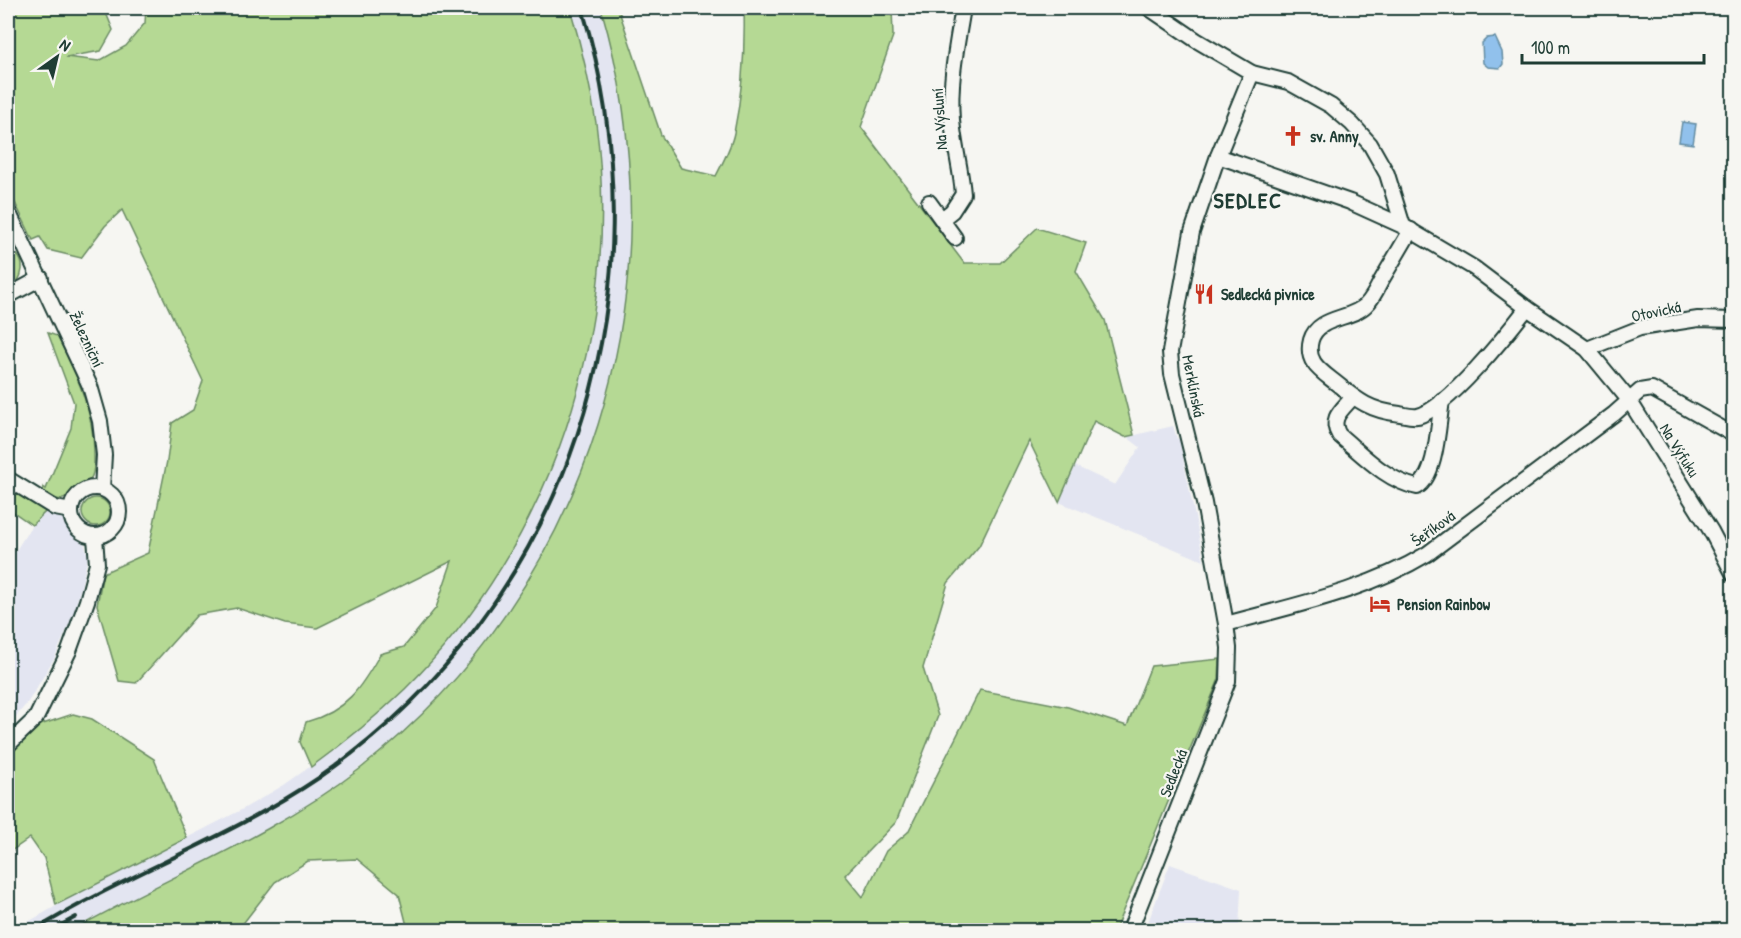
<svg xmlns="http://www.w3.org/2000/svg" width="1741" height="938" font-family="'Patrick Hand',sans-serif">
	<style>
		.built { fill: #e3e5f1 }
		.green { fill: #b5d994; stroke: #6a8b64; stroke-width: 1.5 }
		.water { fill: #91c1ec; stroke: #638ca2; stroke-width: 1.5 }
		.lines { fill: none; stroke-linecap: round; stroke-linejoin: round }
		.minor-casing { stroke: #1f3d34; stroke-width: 18 }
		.minor { stroke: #f6f6f2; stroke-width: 14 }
		.rail { stroke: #1f3d34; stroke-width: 4 }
		.labels { text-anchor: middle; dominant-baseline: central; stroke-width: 4.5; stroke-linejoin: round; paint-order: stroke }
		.street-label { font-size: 16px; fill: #1f3d34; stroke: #f6f6f2 }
		.poi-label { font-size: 16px; font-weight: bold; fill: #1f3d34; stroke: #f6f6f2; text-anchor: start }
		.district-label { font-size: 22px; font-weight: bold; letter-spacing: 1.5px; fill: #1f3d34; stroke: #f6f6f2 }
	</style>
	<rect width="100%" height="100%" fill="#f6f6f2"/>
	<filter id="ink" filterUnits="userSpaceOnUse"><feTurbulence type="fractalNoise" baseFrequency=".0167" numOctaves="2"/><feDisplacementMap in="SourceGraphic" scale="12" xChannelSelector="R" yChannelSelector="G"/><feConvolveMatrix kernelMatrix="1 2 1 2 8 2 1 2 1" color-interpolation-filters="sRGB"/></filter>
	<g filter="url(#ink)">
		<g class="built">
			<path d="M570,8H601L609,34L625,118L629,152L631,216L630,258L625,306L618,349L596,436L562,520L542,558L500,623L453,682L399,737L328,792L258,835L73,930H14L72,897L243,809L284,785L341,745L377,715L431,662L475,606L516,543L535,507L579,386L595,302L601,216L599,154L588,76Z"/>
			<path d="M1173,426L1177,439L1179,438L1204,561L1059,502L1075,466L1115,485L1140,447L1127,437Z"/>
			<path d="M46,511L65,520L84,543L88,556L82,583L73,615L55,657L28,702L8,726V563L32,525Z"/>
			<path d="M1170,864L1241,889L1239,930H1145Z"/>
		</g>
		<g class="green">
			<path d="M8,8H104L113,30L101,51L66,57L99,61L126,46L145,23L146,8H570C581,45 590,83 596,123C623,327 553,543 405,689C376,717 344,743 311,767L300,742L306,722C346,711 361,688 380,654L404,647L436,608L452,561L317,628L285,624L237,608L197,615L136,683L119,681L97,605L103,573L148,553L167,461L172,423L193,410L203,381L122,210L105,226L81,258L48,250L40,237L33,240L8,188Z"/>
			<path d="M601,8H618L661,135L681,168L716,176C722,164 731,148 734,133C742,95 745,47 744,8H892L893,36L861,127L964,263H1000L1037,228L1086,243L1076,271L1105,320L1134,435L1125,437L1094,421L1059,502L1029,441L979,546L948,583L923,668L938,716L896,822L845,875L863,897L886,851L908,832L980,690L1068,707L1127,726L1151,666L1220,659L1219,679L1115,930H408L399,894L357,859L308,861L275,882L238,930H73C169,876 273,836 361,768C591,588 683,286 601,8Z"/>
			<path d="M9,249C29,259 24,280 8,290Z"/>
			<path d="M48,333L57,336C76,373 94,411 94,453C94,460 95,469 92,476C89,483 81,485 75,491C64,502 57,502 43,493V487L46,489L71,428L74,403Z"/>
			<path d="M8,486L46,511L32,525L8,508Z"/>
			<circle cx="96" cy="512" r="14"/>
			<path d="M73,714L92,719L154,759L187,838L56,905L44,858L30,838L8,853V755L27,733L37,726Z"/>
		</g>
		<g class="water">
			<path d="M1495,37L1502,52L1503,64L1500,68L1488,67L1483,63L1482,43L1487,38Z"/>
			<path d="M1682,122L1696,124L1693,144L1679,142Z"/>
		</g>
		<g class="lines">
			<g class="minor-casing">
				<g id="minor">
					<path d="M1149,8L1196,40L1252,73L1288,82L1331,106L1352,124L1370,144L1387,174L1403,226L1474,268L1527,308L1587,349L1629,400L1711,531L1734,575"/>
					<path d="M1218,156L1350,202L1403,226"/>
					<path d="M929,202L955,238"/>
					<path d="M8,211L90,386L100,421L104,455L102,489"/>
					<path d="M942,219L952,211L963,194C961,169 954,145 952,120C949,82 957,44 963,8"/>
					<path d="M1411,230C1401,247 1391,264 1381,281C1377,289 1373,298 1366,305C1351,320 1318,316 1311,340C1305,362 1321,371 1336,383C1358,401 1371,411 1400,414C1405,415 1413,417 1418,416C1448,408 1507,334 1527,308"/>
					<path d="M8,296L41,278"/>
					<path d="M1587,349L1640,328L1698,319L1734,320"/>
					<path d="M1353,397C1342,410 1329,418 1339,435C1363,455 1387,481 1417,487C1437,475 1438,424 1442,401"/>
					<path d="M8,479L55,508L71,511"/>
					<circle cx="95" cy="512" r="24"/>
					<path d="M1226,624C1295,605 1366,591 1427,554L1614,414L1640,391L1652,389L1734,435"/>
					<path d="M8,745L36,718L69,651L87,601L97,564L95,537"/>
					<path d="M1130,930L1228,681L1229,648L1226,624L1204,503L1172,374L1170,352L1192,232L1218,156L1252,73"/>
				</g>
			</g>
			<use href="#minor" class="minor"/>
			<g class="rail">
				<path d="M35,930C126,874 230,838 320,777C569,606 669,294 582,8"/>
				<path d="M52,930L76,917"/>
			</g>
		</g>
	</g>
	<defs>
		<g id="church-bare" transform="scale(1.62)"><path d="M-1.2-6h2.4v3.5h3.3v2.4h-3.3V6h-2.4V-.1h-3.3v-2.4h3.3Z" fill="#c8321e" stroke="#f6f6f2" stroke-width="2.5" paint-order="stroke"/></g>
		<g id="restaurant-bare" transform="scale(1.62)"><path d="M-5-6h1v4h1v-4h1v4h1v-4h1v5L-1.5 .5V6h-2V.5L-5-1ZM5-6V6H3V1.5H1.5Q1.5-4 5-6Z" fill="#c8321e" stroke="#f6f6f2" stroke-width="2.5" paint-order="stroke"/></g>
		<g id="hotel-bare" transform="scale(1.62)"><path d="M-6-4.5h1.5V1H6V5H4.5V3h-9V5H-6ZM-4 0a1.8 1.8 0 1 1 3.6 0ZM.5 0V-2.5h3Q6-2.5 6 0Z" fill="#c8321e" stroke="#f6f6f2" stroke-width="2.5" paint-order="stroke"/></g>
	</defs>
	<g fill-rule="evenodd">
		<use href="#church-bare" x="1293" y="136"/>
		<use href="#restaurant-bare" x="1204" y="294"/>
		<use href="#hotel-bare" x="1380" y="604"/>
	</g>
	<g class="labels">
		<g class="street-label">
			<text transform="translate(939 119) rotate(-94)">Na Výsluní</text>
			<text transform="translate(1656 311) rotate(-12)">Otovická</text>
			<text transform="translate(87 339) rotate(65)">Železniční</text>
			<text transform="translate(1194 386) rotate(79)">Merklínská</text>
			<text transform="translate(1680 450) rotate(58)">Na Výfuku</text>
			<text transform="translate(1433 528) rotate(-36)">Šeříková</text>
			<text transform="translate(1173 773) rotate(-69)">Sedlecká</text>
		</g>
		<g class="poi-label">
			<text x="1310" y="136">sv. Anny</text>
			<text x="1221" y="294">Sedlecká pivnice</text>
			<text x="1397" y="604">Pension Rainbow</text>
		</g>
		<g class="district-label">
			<text x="1248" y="200">SEDLEC</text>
		</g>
	</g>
	<rect width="1741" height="938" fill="none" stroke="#f6f6f2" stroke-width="30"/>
	<rect x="15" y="15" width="1711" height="908" fill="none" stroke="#1f3d34" stroke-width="2" filter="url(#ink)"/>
	<g transform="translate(57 57) rotate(34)" stroke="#f6f6f2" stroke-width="4.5" paint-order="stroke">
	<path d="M0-4.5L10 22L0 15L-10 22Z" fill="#1f3d34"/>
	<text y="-9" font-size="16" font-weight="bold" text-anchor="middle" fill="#1f3d34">N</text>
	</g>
	<path d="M1522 54v9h182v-9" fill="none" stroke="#1f3d34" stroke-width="3"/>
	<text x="1531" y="54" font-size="18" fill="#1f3d34" stroke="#f6f6f2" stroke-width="4.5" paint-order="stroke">100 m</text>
</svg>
